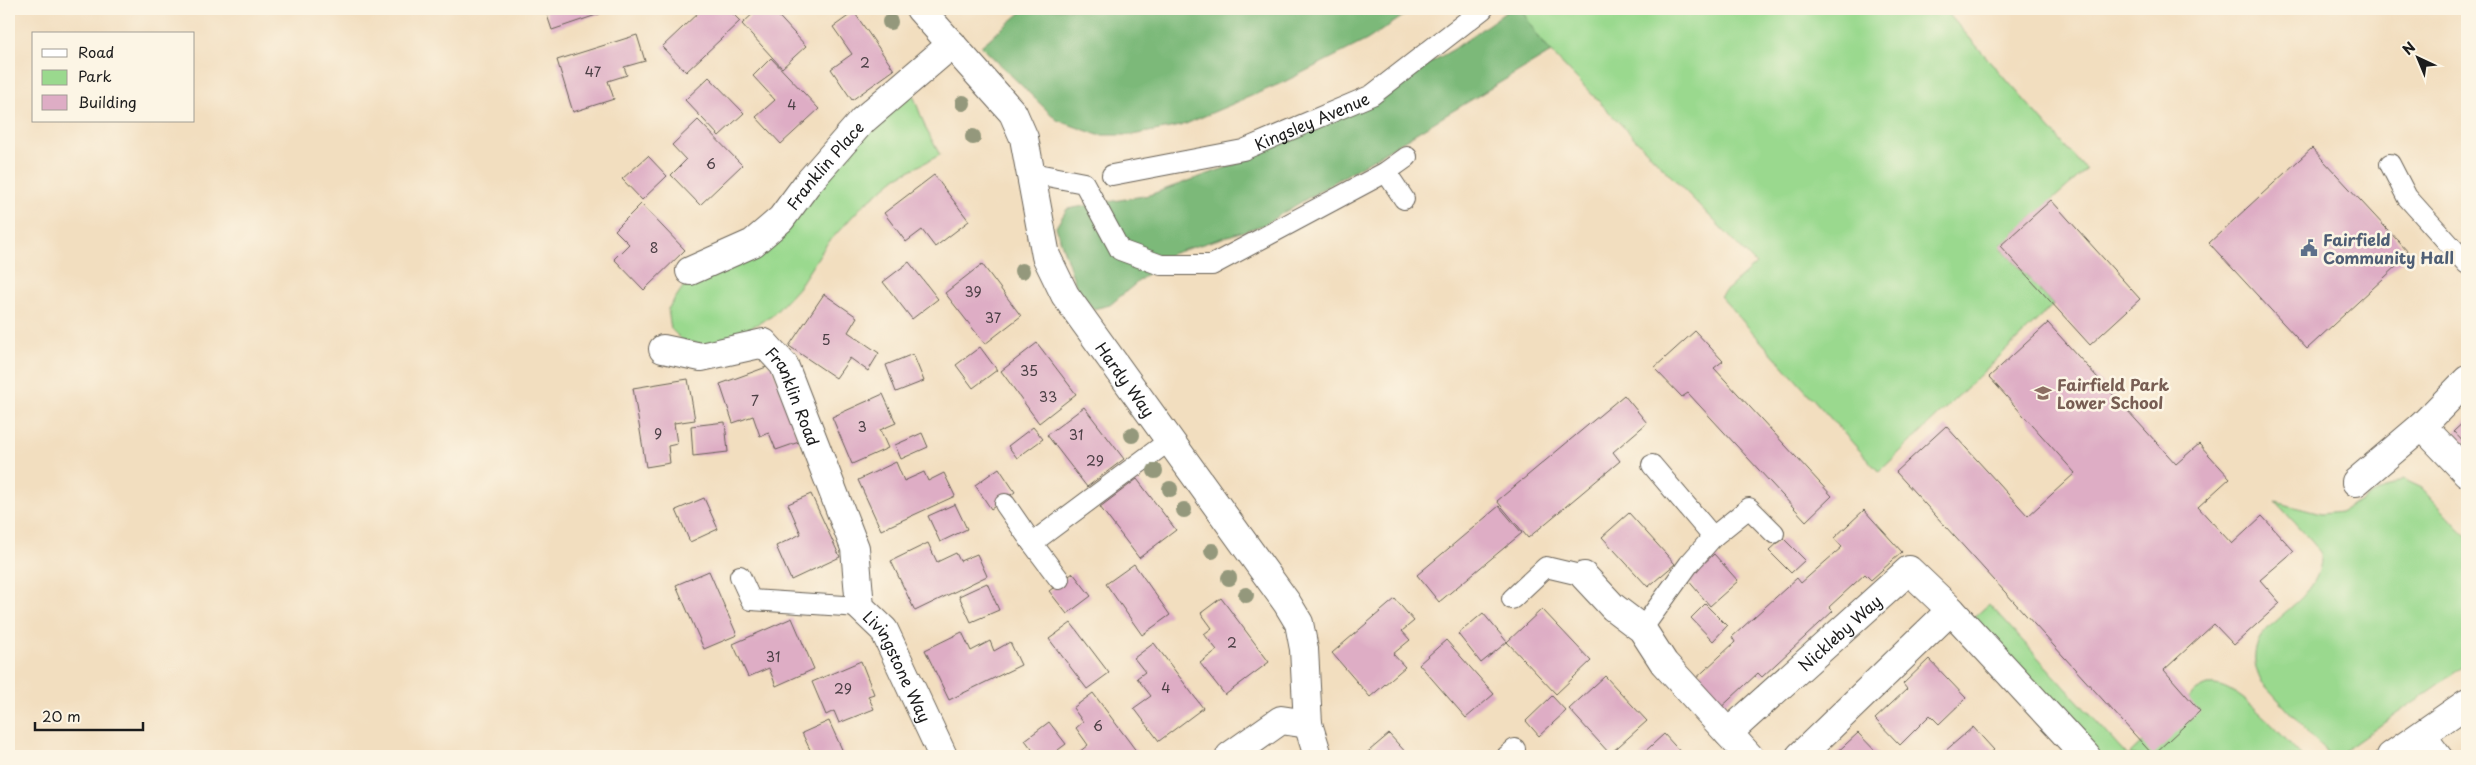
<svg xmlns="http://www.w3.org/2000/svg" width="2476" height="765" font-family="'Playpen Sans',sans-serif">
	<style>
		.green { fill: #9ad98e; stroke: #5b7a55 }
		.forest { fill: #7bb979; stroke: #4c6a4a }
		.building { fill: #deadc5 }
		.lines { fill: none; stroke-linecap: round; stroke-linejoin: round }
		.lane-casing { stroke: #676055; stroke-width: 22 }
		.street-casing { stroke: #676055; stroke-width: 30 }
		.lane { stroke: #fff; stroke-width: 20 }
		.street { stroke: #fff; stroke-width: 28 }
		.tree { fill: #94987b }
		.labels { text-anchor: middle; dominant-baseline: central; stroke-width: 5; stroke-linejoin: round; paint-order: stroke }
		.number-label { font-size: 14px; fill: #4c4046 }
		.street-label { font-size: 16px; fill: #1c1c1c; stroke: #fcf5e5 }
		.service-label { font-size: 16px; font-weight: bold; fill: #4e5e75; stroke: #fcf5e5; text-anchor: start }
		.education-label { font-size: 16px; font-weight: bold; fill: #785e54; stroke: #fcf5e5; text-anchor: start }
	</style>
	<rect width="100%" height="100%" fill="#fcf5e5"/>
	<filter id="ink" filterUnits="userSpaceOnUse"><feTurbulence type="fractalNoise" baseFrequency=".02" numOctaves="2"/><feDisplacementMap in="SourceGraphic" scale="10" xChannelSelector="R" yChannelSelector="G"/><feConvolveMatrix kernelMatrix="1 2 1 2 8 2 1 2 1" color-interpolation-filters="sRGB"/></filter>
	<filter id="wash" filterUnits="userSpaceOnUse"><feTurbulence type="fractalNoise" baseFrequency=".0096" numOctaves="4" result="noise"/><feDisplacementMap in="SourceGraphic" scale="20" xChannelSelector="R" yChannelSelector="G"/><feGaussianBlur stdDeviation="1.12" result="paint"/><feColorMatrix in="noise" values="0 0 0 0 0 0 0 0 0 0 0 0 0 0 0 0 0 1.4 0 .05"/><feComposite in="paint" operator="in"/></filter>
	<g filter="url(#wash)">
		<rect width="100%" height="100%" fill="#f2debf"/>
		<g class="green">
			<path d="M1521,9H1944L2086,170L2000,246L2053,305L1879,472L1720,296L1756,264L1551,52L1537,35Z"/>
			<path d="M912,92L926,129L940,155L897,177L863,205L826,245L798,288L772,316L741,333L707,346L682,340L671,329L668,309L683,287L721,266Z"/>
			<path d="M2403,479L2422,488L2467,537V664L2337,756H2330L2261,681C2230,619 2325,613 2321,552L2276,502L2321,514L2340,512Z"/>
			<path d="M1989,604L2128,756L2197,690C2200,689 2204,686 2208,685C2237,680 2282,737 2302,756H2088L1970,621Z"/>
		</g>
		<g class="forest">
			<path d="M1025,9H1414L1367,40L1284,82L1181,126L1132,135H1098L1057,120L981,46Z"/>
			<path d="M1510,9H1521L1537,35L1551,52L1263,225L1171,254L1110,305L1093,309L1076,286L1056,227L1067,209L1149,195L1239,163L1348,110L1454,49Z"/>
		</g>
		<g id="blocks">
			<g class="building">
				<path d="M545,9H614L552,30Z"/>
				<path d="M702,9H728L740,21L686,72L662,47Z"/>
				<path d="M758,9H772L806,46L782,68L742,24Z"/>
				<path d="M854,12L894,70L852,100L831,69L852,54L833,27Z"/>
				<path d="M637,35L645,61L624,67L627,75L608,81L614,99L573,112L557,60Z"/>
				<path d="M771,58L819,109L781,144L756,117L775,100L753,76Z"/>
				<path d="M709,77L744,113L719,136L685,100Z"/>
				<path d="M698,120L742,165L700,205L671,175L686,160L672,145Z"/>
				<path d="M2312,148L2410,254L2307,349L2209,243Z"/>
				<path d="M648,156L667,176L642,200L622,179Z"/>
				<path d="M934,175L969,221L935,247L922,230L906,242L884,213Z"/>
				<path d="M2051,200L2140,299L2090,345L2000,246Z"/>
				<path d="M641,204L685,250L644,290L614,259L629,244L615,230Z"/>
				<path d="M909,262L938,299L912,319L883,282Z"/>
				<path d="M982,264L1021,316L985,344L945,293Z"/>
				<path d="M824,294L857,317L848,332L879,353L868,371L850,358L836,378L789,346Z"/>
				<path d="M2048,323L2176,464L2199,444L2230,478L2198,507L2232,544L2262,516L2294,551L2260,580L2280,603L2234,645L2214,624L2164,670L2200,711L2153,755L1896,472L1946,426L2028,516L2075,473L1989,377Z"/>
				<path d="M1695,331L1723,361L1714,368L1832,496L1806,521L1688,393L1682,397L1654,368Z"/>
				<path d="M1037,343L1076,394L1039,423L1001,371Z"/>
				<path d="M980,347L997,370L973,388L956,365Z"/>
				<path d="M913,354L924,381L896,392L886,365Z"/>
				<path d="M772,365L799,442L776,450L769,433L760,436L753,416L733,423L720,384Z"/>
				<path d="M688,379L695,420L674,423L677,444L668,446L670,463L646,467L633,388Z"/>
				<path d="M883,394L896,423L880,430L888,448L852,464L832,417Z"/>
				<path d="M1624,395L1647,423L1613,452L1620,461L1528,538L1497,501Z"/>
				<path d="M1084,407L1124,459L1087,487L1047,435Z"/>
				<path d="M2467,419V445L2454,431Z"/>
				<path d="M725,422L728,452L693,456L691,426Z"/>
				<path d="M1033,427L1043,439L1017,458L1008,446Z"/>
				<path d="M922,433L928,447L901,459L895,445Z"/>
				<path d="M896,462L904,481L924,472L928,481L944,473L955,496L881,530L858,480Z"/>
				<path d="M999,468L1015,492L991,509L975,485Z"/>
				<path d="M1137,479L1176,530L1139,558L1100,507Z"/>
				<path d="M811,494L840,557L791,580L776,546L801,534L788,504Z"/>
				<path d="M704,498L718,529L690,542L676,510Z"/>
				<path d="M955,504L967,529L940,542L928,516Z"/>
				<path d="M1499,506L1522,533L1439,602L1417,575Z"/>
				<path d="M1864,510L1902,552L1871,580L1865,574L1829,607L1833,611L1762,677L1758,673L1716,712L1690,684L1735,642L1732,637L1797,578L1801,583L1842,547L1834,538Z"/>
				<path d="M1629,513L1675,564L1648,587L1602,537Z"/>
				<path d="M1783,538L1805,560L1791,573L1769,551Z"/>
				<path d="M928,543L937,562L956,553L960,561L977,554L987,576L915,611L891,561Z"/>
				<path d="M1714,554L1738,581L1710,606L1687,579Z"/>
				<path d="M1134,564L1170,615L1142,635L1106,584Z"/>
				<path d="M709,571L737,635L704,649L676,585Z"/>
				<path d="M1073,573L1091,596L1067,614L1049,591Z"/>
				<path d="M987,583L999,610L971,622L959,596Z"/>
				<path d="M1221,598L1269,662L1225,695L1200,663L1217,650L1204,634L1212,628L1201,613Z"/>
				<path d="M1395,599L1414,621L1402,631L1410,640L1393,654L1405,667L1370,697L1332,653Z"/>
				<path d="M1705,604L1727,626L1713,641L1691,618Z"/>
				<path d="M1542,609L1591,661L1556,694L1507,642Z"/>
				<path d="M1483,613L1507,642L1481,663L1458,634Z"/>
				<path d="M792,618L814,669L776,686L769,668L748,677L733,644Z"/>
				<path d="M1071,623L1109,673L1087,689L1049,639Z"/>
				<path d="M962,632L971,651L990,641L994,651L1010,642L1021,665L949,700L925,650Z"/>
				<path d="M1446,640L1494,694L1466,718L1419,664Z"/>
				<path d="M1154,643L1203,708L1159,741L1134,708L1151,696L1137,678L1145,672L1134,658Z"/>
				<path d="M1929,659L1966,698L1939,724L1930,715L1900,745L1875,719L1907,689L1903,684Z"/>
				<path d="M861,661L874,694L868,696L874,709L839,723L834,711L826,715L812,682Z"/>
				<path d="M1605,676L1647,721L1610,754L1569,709Z"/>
				<path d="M1093,693L1140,756H1074L1088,745L1076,728L1083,722L1073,708Z"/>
				<path d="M1552,696L1566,711L1539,736L1526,721Z"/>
				<path d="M829,721L845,756H813L802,733Z"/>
				<path d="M1049,722L1066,744L1050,756H1037L1025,740Z"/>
				<path d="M1973,727L1994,750L1987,756H1948L1944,752Z"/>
				<path d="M1858,733L1880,756H1833Z"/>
				<path d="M1389,734L1409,756H1363Z"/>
				<path d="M1664,734L1684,756H1640Z"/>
				<path d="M2006,750L2012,756H1999Z"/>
			</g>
		</g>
	</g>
	<g filter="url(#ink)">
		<use href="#blocks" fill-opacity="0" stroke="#676055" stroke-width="1"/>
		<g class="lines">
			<g class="lane-casing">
				<g id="lane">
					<path d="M2390,164L2407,197L2467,264"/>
					<path d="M1386,172L1404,199"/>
					<path d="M1032,173L1084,183L1120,250L1161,265H1212L1386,172L1407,157"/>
					<path id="s1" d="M1112,175L1243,150L1372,95L1483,9"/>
					<path d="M1652,465L1713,537"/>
					<path d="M1005,504L1032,543L1170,440"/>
					<path d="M1032,543L1059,579"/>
					<path d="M740,576L751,600L860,607"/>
					<path d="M1512,599L1546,567L1584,576"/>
					<path d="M1642,629L1689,564L1713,537L1749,508L1774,533"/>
					<path d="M2425,733L2442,756"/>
					<path d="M1507,756L1515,749"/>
				</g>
			</g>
			<g class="street-casing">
				<g id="street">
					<path id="s2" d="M920,9L1013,113L1024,138L1046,256L1065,295L1287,603L1299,623L1304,649L1308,724L1318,756"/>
					<path id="s3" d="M690,271L753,243L781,219L807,184L862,121L952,44"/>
					<path id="s4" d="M663,349L701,357L764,343L784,365L855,548L860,607L884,630L943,756"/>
					<path d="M2467,380L2422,426L2467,473"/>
					<path d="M2356,482L2422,426"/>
					<path d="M1584,576L1613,607L1642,629L1664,663L1749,756"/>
					<path id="s5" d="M1728,733L1909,570L1951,610"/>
					<path d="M1230,756L1281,720L1308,724"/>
					<path d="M1800,756L1951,610L2086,756"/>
					<path d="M2391,756L2467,703"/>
				</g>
			</g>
			<use href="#lane" class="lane"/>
			<use href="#street" class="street"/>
		</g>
		<g class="tree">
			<circle cx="890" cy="22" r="8"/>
			<circle cx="963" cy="103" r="8"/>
			<circle cx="973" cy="137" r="8"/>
			<circle cx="1022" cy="271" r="8"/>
			<circle cx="1132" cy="435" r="8"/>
			<circle cx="1155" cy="471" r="8"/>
			<circle cx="1170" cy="489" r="8"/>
			<circle cx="1184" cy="510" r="8"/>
			<circle cx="1212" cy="551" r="8"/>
			<circle cx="1229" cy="578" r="8"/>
			<circle cx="1246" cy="595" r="8"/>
		</g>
	</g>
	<defs>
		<g id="civic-bare" transform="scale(1.35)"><path d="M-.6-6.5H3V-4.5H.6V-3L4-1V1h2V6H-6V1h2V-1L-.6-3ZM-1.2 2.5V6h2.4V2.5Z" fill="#5c6f8a" stroke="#fcf5e5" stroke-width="2.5" paint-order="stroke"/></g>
		<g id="school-bare" transform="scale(1.35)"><path d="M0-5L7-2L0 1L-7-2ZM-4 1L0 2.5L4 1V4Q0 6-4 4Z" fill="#8d6e63" stroke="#fcf5e5" stroke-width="2.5" paint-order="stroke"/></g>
	</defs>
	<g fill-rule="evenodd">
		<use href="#civic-bare" x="2309" y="248"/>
		<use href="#school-bare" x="2043" y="393"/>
	</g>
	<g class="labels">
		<g class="number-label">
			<text x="865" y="62">2</text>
			<text x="593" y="71">47</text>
			<text x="792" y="104">4</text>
			<text x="711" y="163">6</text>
			<text x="654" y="247">8</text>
			<text x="973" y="291">39</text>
			<text x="993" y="317">37</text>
			<text x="826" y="339">5</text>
			<text x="1029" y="370">35</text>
			<text x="1048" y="396">33</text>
			<text x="755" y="400">7</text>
			<text x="862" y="426">3</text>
			<text x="658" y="433">9</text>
			<text x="1076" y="434">31</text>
			<text x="1095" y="460">29</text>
			<text x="1232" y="642">2</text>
			<text x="773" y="656">31</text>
			<text x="1166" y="687">4</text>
			<text x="843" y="688">29</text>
			<text x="1098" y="725">6</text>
		</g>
		<g class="street-label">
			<text stroke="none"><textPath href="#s1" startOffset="208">Kingsley Avenue</textPath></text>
			<text stroke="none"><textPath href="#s3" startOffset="175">Franklin Place</textPath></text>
			<text stroke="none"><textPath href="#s2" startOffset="434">Hardy Way</textPath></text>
			<text stroke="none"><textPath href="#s4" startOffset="165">Franklin Road</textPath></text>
			<text stroke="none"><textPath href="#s5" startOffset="150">Nickleby Way</textPath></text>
			<text stroke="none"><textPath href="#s4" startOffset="460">Livingstone Way</textPath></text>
		</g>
		<g class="service-label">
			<text x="2323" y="239">Fairfield<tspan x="2323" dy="18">Community Hall</tspan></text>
		</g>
		<g class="education-label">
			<text x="2057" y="384">Fairfield Park<tspan x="2057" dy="18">Lower School</tspan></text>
		</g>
	</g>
	<rect width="2476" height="765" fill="none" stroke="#fcf5e5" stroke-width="30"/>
	<rect x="32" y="32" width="162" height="90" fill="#fcf5e5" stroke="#a29e95"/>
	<rect x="42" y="49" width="25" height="8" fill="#ffffff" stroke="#a29e95"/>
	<text x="78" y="58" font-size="15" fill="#1c1c1c">Road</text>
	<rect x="42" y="70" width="25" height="15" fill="#9ad98e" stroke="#a29e95"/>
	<text x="78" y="82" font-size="15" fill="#1c1c1c">Park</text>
	<rect x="42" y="95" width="25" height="15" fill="#deadc5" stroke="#a29e95"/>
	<text x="78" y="108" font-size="15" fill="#1c1c1c">Building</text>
	<g transform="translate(2418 58) rotate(316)" stroke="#fcf5e5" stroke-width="4" paint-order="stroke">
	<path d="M0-4L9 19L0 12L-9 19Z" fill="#1c1c1c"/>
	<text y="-8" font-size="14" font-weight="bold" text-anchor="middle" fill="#1c1c1c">N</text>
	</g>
	<path d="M35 722v8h108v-8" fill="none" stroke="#1c1c1c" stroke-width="2.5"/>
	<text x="42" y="722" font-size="15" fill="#1c1c1c" stroke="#fcf5e5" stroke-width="4" paint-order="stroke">20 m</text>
</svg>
